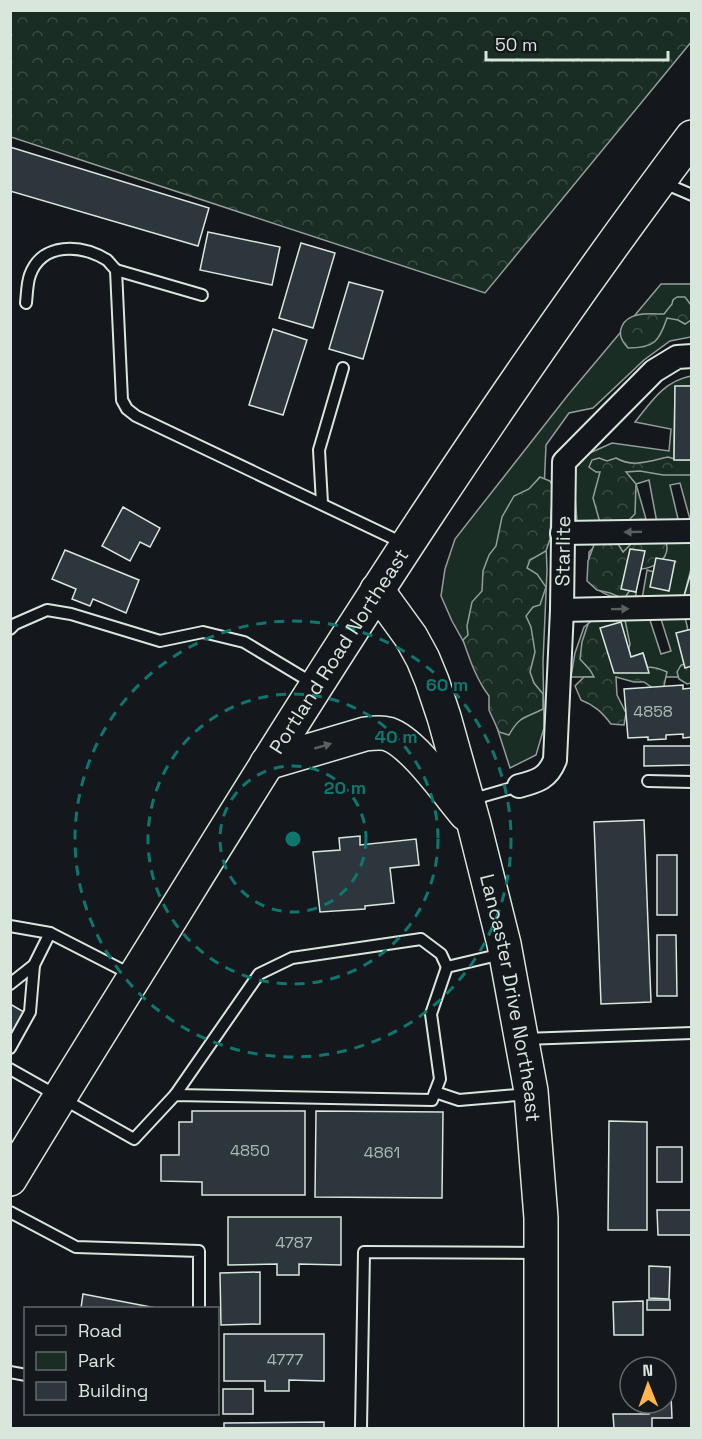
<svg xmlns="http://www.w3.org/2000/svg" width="702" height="1439" font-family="'Space Grotesk',sans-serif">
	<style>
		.green { fill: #1a2d24; stroke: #939e99; stroke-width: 1.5 }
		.forest { fill: url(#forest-crowns); stroke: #939e99; stroke-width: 1.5 }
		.building { fill: #2c363c; stroke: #d8e6dc; stroke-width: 1.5 }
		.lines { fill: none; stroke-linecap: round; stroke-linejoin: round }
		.service-casing { stroke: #d8e6dc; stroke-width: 14 }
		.minor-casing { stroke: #d8e6dc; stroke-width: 26 }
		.primary-casing { stroke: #d8e6dc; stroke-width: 36 }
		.service { stroke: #14181c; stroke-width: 10 }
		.minor { stroke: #14181c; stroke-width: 22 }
		.primary { stroke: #14181c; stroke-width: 33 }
		.oneway { fill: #59605f }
		.ring { fill: none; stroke: #0f766e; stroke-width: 3; stroke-dasharray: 10 8 }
		.labels { text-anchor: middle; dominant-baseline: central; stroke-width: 4.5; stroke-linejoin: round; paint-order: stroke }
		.number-label { font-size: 16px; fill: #adbab4 }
		.street-label { font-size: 20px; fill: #d8e6dc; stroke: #14181c }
		.centre { fill: #0f766e; stroke: #14181c; stroke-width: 3 }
		.ring-label { font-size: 18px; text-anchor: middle; font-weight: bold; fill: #0f766e; stroke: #14181c; stroke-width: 4.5; stroke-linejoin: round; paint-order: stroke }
	</style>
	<defs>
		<pattern id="forest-crowns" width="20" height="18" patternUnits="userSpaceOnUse" patternTransform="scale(1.5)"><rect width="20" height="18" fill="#1a2d24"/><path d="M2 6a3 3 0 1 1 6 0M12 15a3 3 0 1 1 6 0" fill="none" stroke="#3b4b43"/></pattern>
	</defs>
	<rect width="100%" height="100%" fill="#14181c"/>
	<g class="green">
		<path d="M661,284H691V337L670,341L644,360L593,408L569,413L546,445L544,490L547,570L543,662L544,728L536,755L510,768L494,718L487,684L452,621L441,596L445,569L455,539L568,395Z"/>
		<path d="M691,376V386L675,387L674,459L691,460V523L680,483L670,485L679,523H657L649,480L636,484L646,519L611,521H577L574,483L576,463L592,452L612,443L669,451L671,429L635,422C651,402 664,381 691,376Z"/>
		<path d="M691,536V569L684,596L642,599L647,570L654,572L675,562L644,556L630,549L621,588L636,592V600C600,597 587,591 589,552L599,542Z"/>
		<path d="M620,613L648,614L661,654L671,651L660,616L684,613L688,630L677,633L685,667L691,677H571L575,653L584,627L597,617L614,673L649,672L643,653L631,657L621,622Z"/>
	</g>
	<g class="forest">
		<path d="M11,10H691L692,41L485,293L11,137Z"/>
		<path d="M677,297H685L691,305V320L685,324L678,320L667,318C659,342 654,348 628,348C622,341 618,335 622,326C629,311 650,314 664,314L672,304L673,300Z"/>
		<path d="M668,457L678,460H691V475H663L640,471L626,472L636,484L635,514L626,523L616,529L618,544L623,552L630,545L638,532L665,537C665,541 667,544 667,548C667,561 652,568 641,569L630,590L624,599L610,593L597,590L587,581L588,561L601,526L593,498L600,472H596L589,467L592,460L599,458L607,461L616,458C633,468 650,461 668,457Z"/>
		<path d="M540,477L550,481L554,489L551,513L550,539L546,551L530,560L527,568L537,574L546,587L540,605L533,607L526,616L531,627L535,652L530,672L534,683L543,694V709C526,718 520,715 509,735L499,732L489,710V696C476,679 470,660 463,640L468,635L467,626L472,602L482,591L483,571L489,555L496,546L502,517L514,496L529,489Z"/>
		<path d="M599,614L620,618L625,620L630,644L627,656L631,669C646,667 652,665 667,672L664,686L657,691L644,682H634L616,677L617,695L626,713L624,725L611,724C602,712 594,705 581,700L575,686L584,677H594L590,670L580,659L582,642L588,624Z"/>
		<path d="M690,662L691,663V683L687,684L679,679L677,672L681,665Z"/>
	</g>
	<g class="building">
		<path d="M10,147L209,208L198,246L10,191Z"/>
		<path d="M208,232L280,247L272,285L200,270Z"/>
		<path d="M301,243L335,253L313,328L279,318Z"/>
		<path d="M349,282L383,291L363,359L329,349Z"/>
		<path d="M273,329L307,340L283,415L249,405Z"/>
		<path d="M675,386H692V460H674Z"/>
		<path d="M123,507L160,528L150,547L140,542L130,561L102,546Z"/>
		<path d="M630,549L645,551L636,592L621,589Z"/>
		<path d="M65,550L139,580L126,613L93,599L90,606L72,599L76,589L52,579Z"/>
		<path d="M656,558L675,561L669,591L650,587Z"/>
		<path d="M692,569V599L684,596Z"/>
		<path d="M621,622L631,657L643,653L649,673H614L600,628Z"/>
		<path d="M692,629V666L685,668L676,633Z"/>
		<path d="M683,685V689L692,688V737L683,738V734L666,735V739L648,740V737L628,738L624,689Z"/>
		<path d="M644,746H692V765L644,766Z"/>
		<path d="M644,820L651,1002L601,1004L594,822Z"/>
		<path d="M360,836V845L416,839L419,865L390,868L394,903L365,906V909L320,912L313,852L340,850L339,838Z"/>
		<rect x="657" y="855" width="20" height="60"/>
		<path d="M657,935H676L677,996H657Z"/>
		<path d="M10,1004L24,1012L10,1037Z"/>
		<path d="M192,1111H305V1195H202V1182L161,1181V1155H179V1122H192Z"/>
		<path d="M316,1111L443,1112L442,1198L315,1197Z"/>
		<path d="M609,1121L647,1122V1230H608Z"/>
		<rect x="657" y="1147" width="25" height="35"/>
		<path d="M657,1210H692V1235H658Z"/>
		<path d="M228,1217H341V1265L299,1264V1275H277V1264L228,1265Z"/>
		<path d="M649,1266L670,1267L669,1299L649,1298Z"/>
		<path d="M260,1272V1324L221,1325L220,1273Z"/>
		<path d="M83,1294L156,1308H81Z"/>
		<rect x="647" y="1300" width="23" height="10"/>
		<path d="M643,1301V1335H614L613,1302Z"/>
		<path d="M224,1334H324V1381L289,1380V1391H265V1381H224Z"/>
		<rect x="223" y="1389" width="30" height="25"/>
		<path d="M666,1395H671L672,1418H652V1428H614L613,1414H649V1403H666Z"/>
		<path d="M324,1422V1428H224V1423Z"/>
	</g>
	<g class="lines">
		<g class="service-casing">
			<g id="service">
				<path d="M664,183L692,195"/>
				<path d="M116,270L202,295"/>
				<path d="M26,303C27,294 27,283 30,275C42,242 81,244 107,260C110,263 113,267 116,270L122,400L127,409L136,416L405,544"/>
				<path d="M322,503L319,450L343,368"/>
				<path d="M10,629L15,624L47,610L71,614L160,641L203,632L244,642L314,684"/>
				<path d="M648,781L692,782"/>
				<path d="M470,800L519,786"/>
				<path d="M10,926L50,933"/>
				<path d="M10,984L34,965L50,933L132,975"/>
				<path d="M524,1039L692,1033"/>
				<path d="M10,1048L30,1012L34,965"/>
				<path d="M10,1069L134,1139L175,1095L432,1100L440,1079L431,1014L447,967L502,954"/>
				<path d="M435,1092L459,1100L529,1094"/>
				<path d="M175,1095L259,974L292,958L421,939L441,954L447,967"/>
				<path d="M10,1212L76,1247L199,1251V1308"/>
				<path d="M10,1372L26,1375"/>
				<path d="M361,1428L364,1252L538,1253"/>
			</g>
		</g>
		<g class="minor-casing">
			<g id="minor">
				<path d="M562,533L692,531"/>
				<path d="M562,610L692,607"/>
				<path id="s1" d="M519,786C538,781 548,778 555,760L562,610L564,462L654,371L677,357L692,356"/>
			</g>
		</g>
		<g class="primary-casing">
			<g id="primary">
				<path id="s2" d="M377,590L411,637L423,659L432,681L444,717L474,824L504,944L531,1091L541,1218V1428"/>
				<path d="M267,763L365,734C373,733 381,732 388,734C413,742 448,793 466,814"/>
				<path id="s3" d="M10,1179C67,1084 126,991 184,897C344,638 509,380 692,137"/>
			</g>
		</g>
		<use href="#service" class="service"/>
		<use href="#minor" class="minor"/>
		<use href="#primary" class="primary"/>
	</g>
	<defs><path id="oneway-solid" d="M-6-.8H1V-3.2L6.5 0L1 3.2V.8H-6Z" transform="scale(1.5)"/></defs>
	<g class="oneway">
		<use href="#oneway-solid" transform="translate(633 532) rotate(179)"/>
		<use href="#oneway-solid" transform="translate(620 609) rotate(-1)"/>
		<use href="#oneway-solid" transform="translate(323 746) rotate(-16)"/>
	</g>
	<g class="ring">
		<circle cx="293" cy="839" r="73"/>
		<circle cx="293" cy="839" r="145"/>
		<circle cx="293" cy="839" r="218"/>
	</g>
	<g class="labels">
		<g class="number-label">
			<text x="653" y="711">4858</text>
			<text x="250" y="1150">4850</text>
			<text x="382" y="1152">4861</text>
			<text x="294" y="1242">4787</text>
			<text x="285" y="1359">4777</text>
		</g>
		<g class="street-label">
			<text stroke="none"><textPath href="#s1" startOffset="256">Starlite</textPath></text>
			<text stroke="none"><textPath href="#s3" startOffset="622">Portland Road Northeast</textPath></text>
			<text stroke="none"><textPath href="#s2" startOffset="434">Lancaster Drive Northeast</textPath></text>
		</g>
	</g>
	<circle cx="293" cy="839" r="9" class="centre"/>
	<g class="ring-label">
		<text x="447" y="691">60 m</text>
		<text x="396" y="743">40 m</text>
		<text x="345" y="794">20 m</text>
	</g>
	<rect width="702" height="1439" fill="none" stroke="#d8e6dc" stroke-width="24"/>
	<rect x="24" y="1307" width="195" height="108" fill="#14181c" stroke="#626a69" stroke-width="1.5"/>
	<rect x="36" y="1326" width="30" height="9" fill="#14181c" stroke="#626a69" stroke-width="1.5"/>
	<text x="78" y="1337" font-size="18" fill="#d8e6dc">Road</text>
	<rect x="36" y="1352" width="30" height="18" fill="#1a2d24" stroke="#626a69" stroke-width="1.5"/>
	<text x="78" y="1367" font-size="18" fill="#d8e6dc">Park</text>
	<rect x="36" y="1382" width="30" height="18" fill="#2c363c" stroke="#626a69" stroke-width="1.5"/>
	<text x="78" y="1397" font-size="18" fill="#d8e6dc">Building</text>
	<g transform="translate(648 1385) rotate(359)"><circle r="28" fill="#14181c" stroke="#626a69" stroke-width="1.5"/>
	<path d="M0-4.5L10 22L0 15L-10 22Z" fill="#ffb74d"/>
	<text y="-9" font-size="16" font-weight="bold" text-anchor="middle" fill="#d8e6dc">N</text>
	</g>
	<path d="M486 51v9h182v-9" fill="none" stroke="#d8e6dc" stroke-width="3"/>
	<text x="495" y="51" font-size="18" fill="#d8e6dc" stroke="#14181c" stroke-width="4.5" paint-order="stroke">50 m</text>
</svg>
